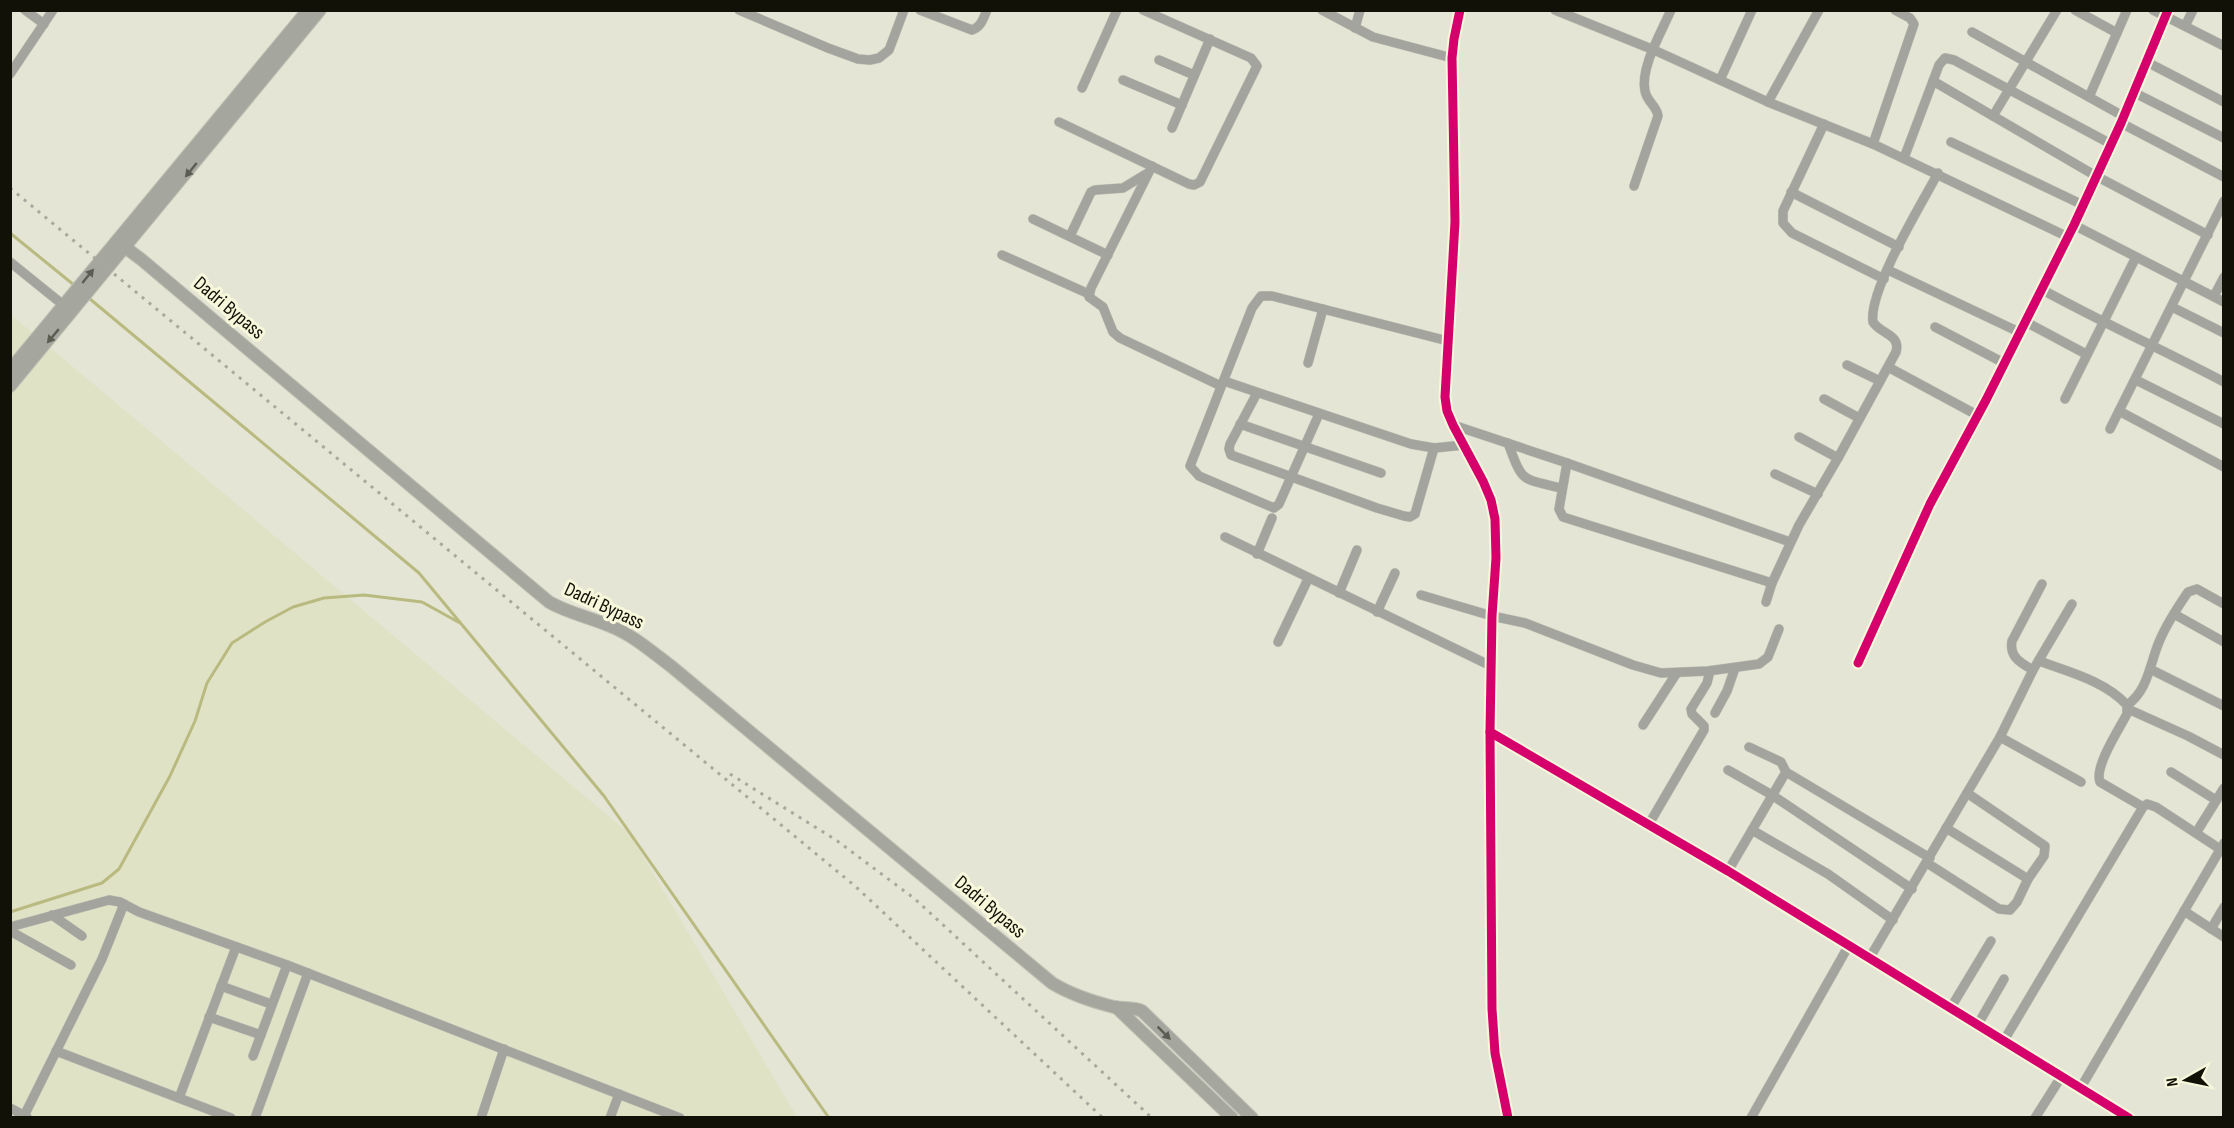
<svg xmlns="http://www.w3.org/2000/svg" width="2234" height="1128" font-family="'Sofia Sans Condensed',sans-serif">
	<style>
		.built { fill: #e0e2c6 }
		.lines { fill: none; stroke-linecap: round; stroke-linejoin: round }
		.stream { stroke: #b9ba7f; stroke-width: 3 }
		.minor-casing { stroke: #c1c1b5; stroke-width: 10 }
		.major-casing { stroke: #c1c1b5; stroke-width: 14 }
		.minor { stroke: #a4a49e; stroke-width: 9 }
		.major { stroke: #a5a69d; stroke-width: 12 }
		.rail { stroke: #a8a89e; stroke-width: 3; stroke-dasharray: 3 6; stroke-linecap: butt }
		.cycleway-casing { stroke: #f7f8db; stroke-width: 13 }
		.cycleway { stroke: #d6006c; stroke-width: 9 }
		.oneway { fill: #5b5c52 }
		.labels { text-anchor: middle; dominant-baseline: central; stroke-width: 6; stroke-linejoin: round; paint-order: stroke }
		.street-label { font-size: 20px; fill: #111107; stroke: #f7f8db }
	</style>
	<rect width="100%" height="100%" fill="#e4e5d4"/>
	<path class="built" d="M10,314L630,834L797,1117H11Z"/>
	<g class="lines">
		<g class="stream">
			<path d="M10,233L74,285"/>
			<path d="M90,299L419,573L604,796L829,1118"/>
			<path d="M10,912L102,883L119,869L170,776L195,721L207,683L232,643L265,622L293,607L324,598L364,595L422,602L460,623"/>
		</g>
		<g class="minor-casing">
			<g id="minor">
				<path d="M25,10L44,24"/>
				<path d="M739,10L828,48L858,59L870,60L879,58L889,50L904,10"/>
				<path d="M920,10L972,30C981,27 983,19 987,10"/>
				<path d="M1322,10L1373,37L1452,58"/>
				<path d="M1460,10L1454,39L1452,58L1455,222L1445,397L1447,411L1453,425L1483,481L1491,500L1495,519L1496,558L1492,616L1490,732L1492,1009L1495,1053L1508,1118"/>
				<path d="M1555,10L1654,50L1768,102L1873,144L2068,237"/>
				<path d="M2075,10L2117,33"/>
				<path d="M2153,10L2224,46"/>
				<path d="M2185,26L2193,10"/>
				<path d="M1355,28L1360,10"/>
				<path d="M1972,32L2123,116"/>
				<path d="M1159,60L1194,75"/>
				<path d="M2145,61L2224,102"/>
				<path d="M10,74L53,10"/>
				<path d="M1123,80L1182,105"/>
				<path d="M1720,80L1752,10"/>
				<path d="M1933,81L1939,65L1945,58L1954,60L2111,144"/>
				<path d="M1082,88L1117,10"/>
				<path d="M2133,92L2224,138"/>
				<path d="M2089,97L2127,10"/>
				<path d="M1768,102L1819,10"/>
				<path d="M1993,116L2057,10"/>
				<path d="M1059,122L1189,184L1194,185L1200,182L1257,66L1251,58L1143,10"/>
				<path d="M2121,123L2224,177"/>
				<path d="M1824,124L1783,211V223L1792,233L1884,279"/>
				<path d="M1172,128L1210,39"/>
				<path d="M1951,142L2083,205"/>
				<path d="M1873,144L1914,24L1910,18L1895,10"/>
				<path d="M1904,158L1933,81L2096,176L2208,235"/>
				<path d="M1152,166L1091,288L1089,297L1103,307L1113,332L1120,338L1221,386"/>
				<path d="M1634,186L1658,116C1657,106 1647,102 1645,91C1640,68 1661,33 1671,10"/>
				<path d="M1791,192L1899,247"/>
				<path d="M1033,219L1108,255"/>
				<path d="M2074,225L2224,302"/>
				<path d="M1070,236L1091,192L1095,190L1123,188L1146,174"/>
				<path d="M1002,255L1089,294"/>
				<path d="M10,262L67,308"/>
				<path d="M1888,270L2019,332"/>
				<path d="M2041,289C2101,322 2163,350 2224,382"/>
				<path d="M2214,296L2224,277"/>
				<path d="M2172,307L2224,333"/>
				<path d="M2024,321L2086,354"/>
				<path d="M1935,327L2004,363"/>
				<path d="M1308,363L1323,309"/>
				<path d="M1847,365L1880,381"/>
				<path d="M1888,367L1977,415"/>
				<path d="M2136,380L2224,424"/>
				<path d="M1224,381L1411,444L1434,448L1464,445"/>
				<path d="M1257,393L1230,444L1229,449L1231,455L1377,508L1404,516L1410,517L1415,514L1434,448"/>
				<path d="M1824,399L1859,418"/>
				<path d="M2065,399L2136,257"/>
				<path d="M2119,411L2224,467"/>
				<path d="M1319,414L1279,504L1274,508L1199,476L1190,466L1252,308L1261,296H1272L1448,341"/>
				<path d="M1240,424L1381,473"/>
				<path d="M1453,425L1567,463L1790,542"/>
				<path d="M2110,429L2224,201"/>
				<path d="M1799,437L1838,458"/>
				<path d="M1508,443C1523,483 1520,478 1561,488"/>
				<path d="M1567,463L1559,509L1563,517L1772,583"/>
				<path d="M1775,474L1818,494"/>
				<path d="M1225,537L1491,666"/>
				<path d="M1257,554L1272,518"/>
				<path d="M1339,593L1357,550"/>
				<path d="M1421,595L1492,616L1525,623L1633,665L1661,673L1708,671L1759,664L1768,657L1779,629"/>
				<path d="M1766,602L1772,583L1799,525L1838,458L1896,352C1901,334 1880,334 1873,322C1868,291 1922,203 1938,173"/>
				<path d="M1377,612L1395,573"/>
				<path d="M2174,614L2224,642"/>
				<path d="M1278,642L1308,579"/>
				<path d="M2039,661C2069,672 2105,681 2127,705V714C2119,729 2094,767 2100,782L2143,807"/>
				<path d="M1858,663L1930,504L1986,400L2074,225L2121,123L2168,10"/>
				<path d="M2150,669L2224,706"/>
				<path d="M2033,670C2021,663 2009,657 2012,641L2042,584"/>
				<path d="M2127,705C2148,691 2150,663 2159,642C2166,625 2177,608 2188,592L2197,589L2224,604"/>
				<path d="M2128,709L2188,736L2224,755"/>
				<path d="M1715,713L1727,691L1735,668"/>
				<path d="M1643,725L1676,674"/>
				<path d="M1490,732L1728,871L2129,1118"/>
				<path d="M2000,737L2081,782"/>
				<path d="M1728,770L1772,795L1912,889"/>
				<path d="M1786,772L1930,858"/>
				<path d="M2171,772L2216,800"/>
				<path d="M1649,824L1704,730V726L1692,714L1691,709L1707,683L1710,671"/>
				<path d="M1946,828L2028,879"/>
				<path d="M1752,830L1828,874L1893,920"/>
				<path d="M2196,833L2224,788"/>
				<path d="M1927,863L1999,909L2010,910L2017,902L2028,879L2044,856L2045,846L1967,793"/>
				<path d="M1728,871L1786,772L1781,762L1749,747"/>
				<path d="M2184,911L2224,937"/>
				<path d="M52,915L82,936"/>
				<path d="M10,927L109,900L120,902L139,912L287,965L680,1118"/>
				<path d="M2211,929L2224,907"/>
				<path d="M10,931L71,965"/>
				<path d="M1869,959L2000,737L2033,670L2072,604"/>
				<path d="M221,986L271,1004"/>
				<path d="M1950,1009L1991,941"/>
				<path d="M209,1017L261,1035"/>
				<path d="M1977,1026L2004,979"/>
				<path d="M2003,1042L2143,807L2147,804L2156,807L2220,849"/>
				<path d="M56,1051L231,1118"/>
				<path d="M253,1056L287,965"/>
				<path d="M2080,1089L2224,843"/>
				<path d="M179,1098L236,947"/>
				<path d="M10,1108L27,1117"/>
				<path d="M23,1118L102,959L124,904"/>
				<path d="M255,1118L308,973"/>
				<path d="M481,1118L504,1049"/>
				<path d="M610,1118L619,1094"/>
				<path d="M1751,1118L1849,945"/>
				<path d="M2035,1118L2061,1077"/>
			</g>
		</g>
		<g class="major-casing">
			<g id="major">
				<path d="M117,241L142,260L549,602C568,613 589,617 610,626C633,635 652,652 672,667L1052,983C1070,994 1094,1002 1114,1007C1124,1009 1132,1007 1142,1011L1252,1118"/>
				<path d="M10,370L308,10"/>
				<path d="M10,386L320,10"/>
				<path d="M1116,1007L1232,1118"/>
			</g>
		</g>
		<use href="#minor" class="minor"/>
		<use href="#major" class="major"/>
		<g class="rail">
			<path d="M10,188L855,886L1103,1118"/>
			<path d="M730,774L836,840L915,899L1152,1118"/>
		</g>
		<g class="cycleway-casing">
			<g id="cycleway">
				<path d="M1460,10L1454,39L1452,58L1455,222L1445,397L1447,411L1453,425L1483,481L1491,500L1495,519L1496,558L1492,616L1490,732L1492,1009L1495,1053L1508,1118"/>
				<path d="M1858,663L1930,504L1986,400L2074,225L2121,123L2168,10"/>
				<path d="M1490,732L1728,871L2129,1118"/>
			</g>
		</g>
		<use href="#cycleway" class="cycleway"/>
	</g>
	<defs><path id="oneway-solid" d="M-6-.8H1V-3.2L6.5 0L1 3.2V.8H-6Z" transform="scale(1.5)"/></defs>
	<g class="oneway">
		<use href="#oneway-solid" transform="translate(191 170) rotate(129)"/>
		<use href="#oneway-solid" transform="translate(88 276) rotate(-51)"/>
		<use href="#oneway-solid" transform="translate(53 336) rotate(130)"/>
		<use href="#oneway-solid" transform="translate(1164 1033) rotate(45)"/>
	</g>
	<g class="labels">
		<g class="street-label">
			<text transform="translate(229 308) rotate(40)">Dadri Bypass</text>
			<text transform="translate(604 606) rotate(25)">Dadri Bypass</text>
			<text transform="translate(990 907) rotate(40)">Dadri Bypass</text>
		</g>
	</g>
	<rect width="2234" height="1128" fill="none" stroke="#111107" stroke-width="24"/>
	<g transform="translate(2186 1080) rotate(261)" stroke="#f7f8db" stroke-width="4.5" paint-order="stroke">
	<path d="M0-4.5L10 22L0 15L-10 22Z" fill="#111107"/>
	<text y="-9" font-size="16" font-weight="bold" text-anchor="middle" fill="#111107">N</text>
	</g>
</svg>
